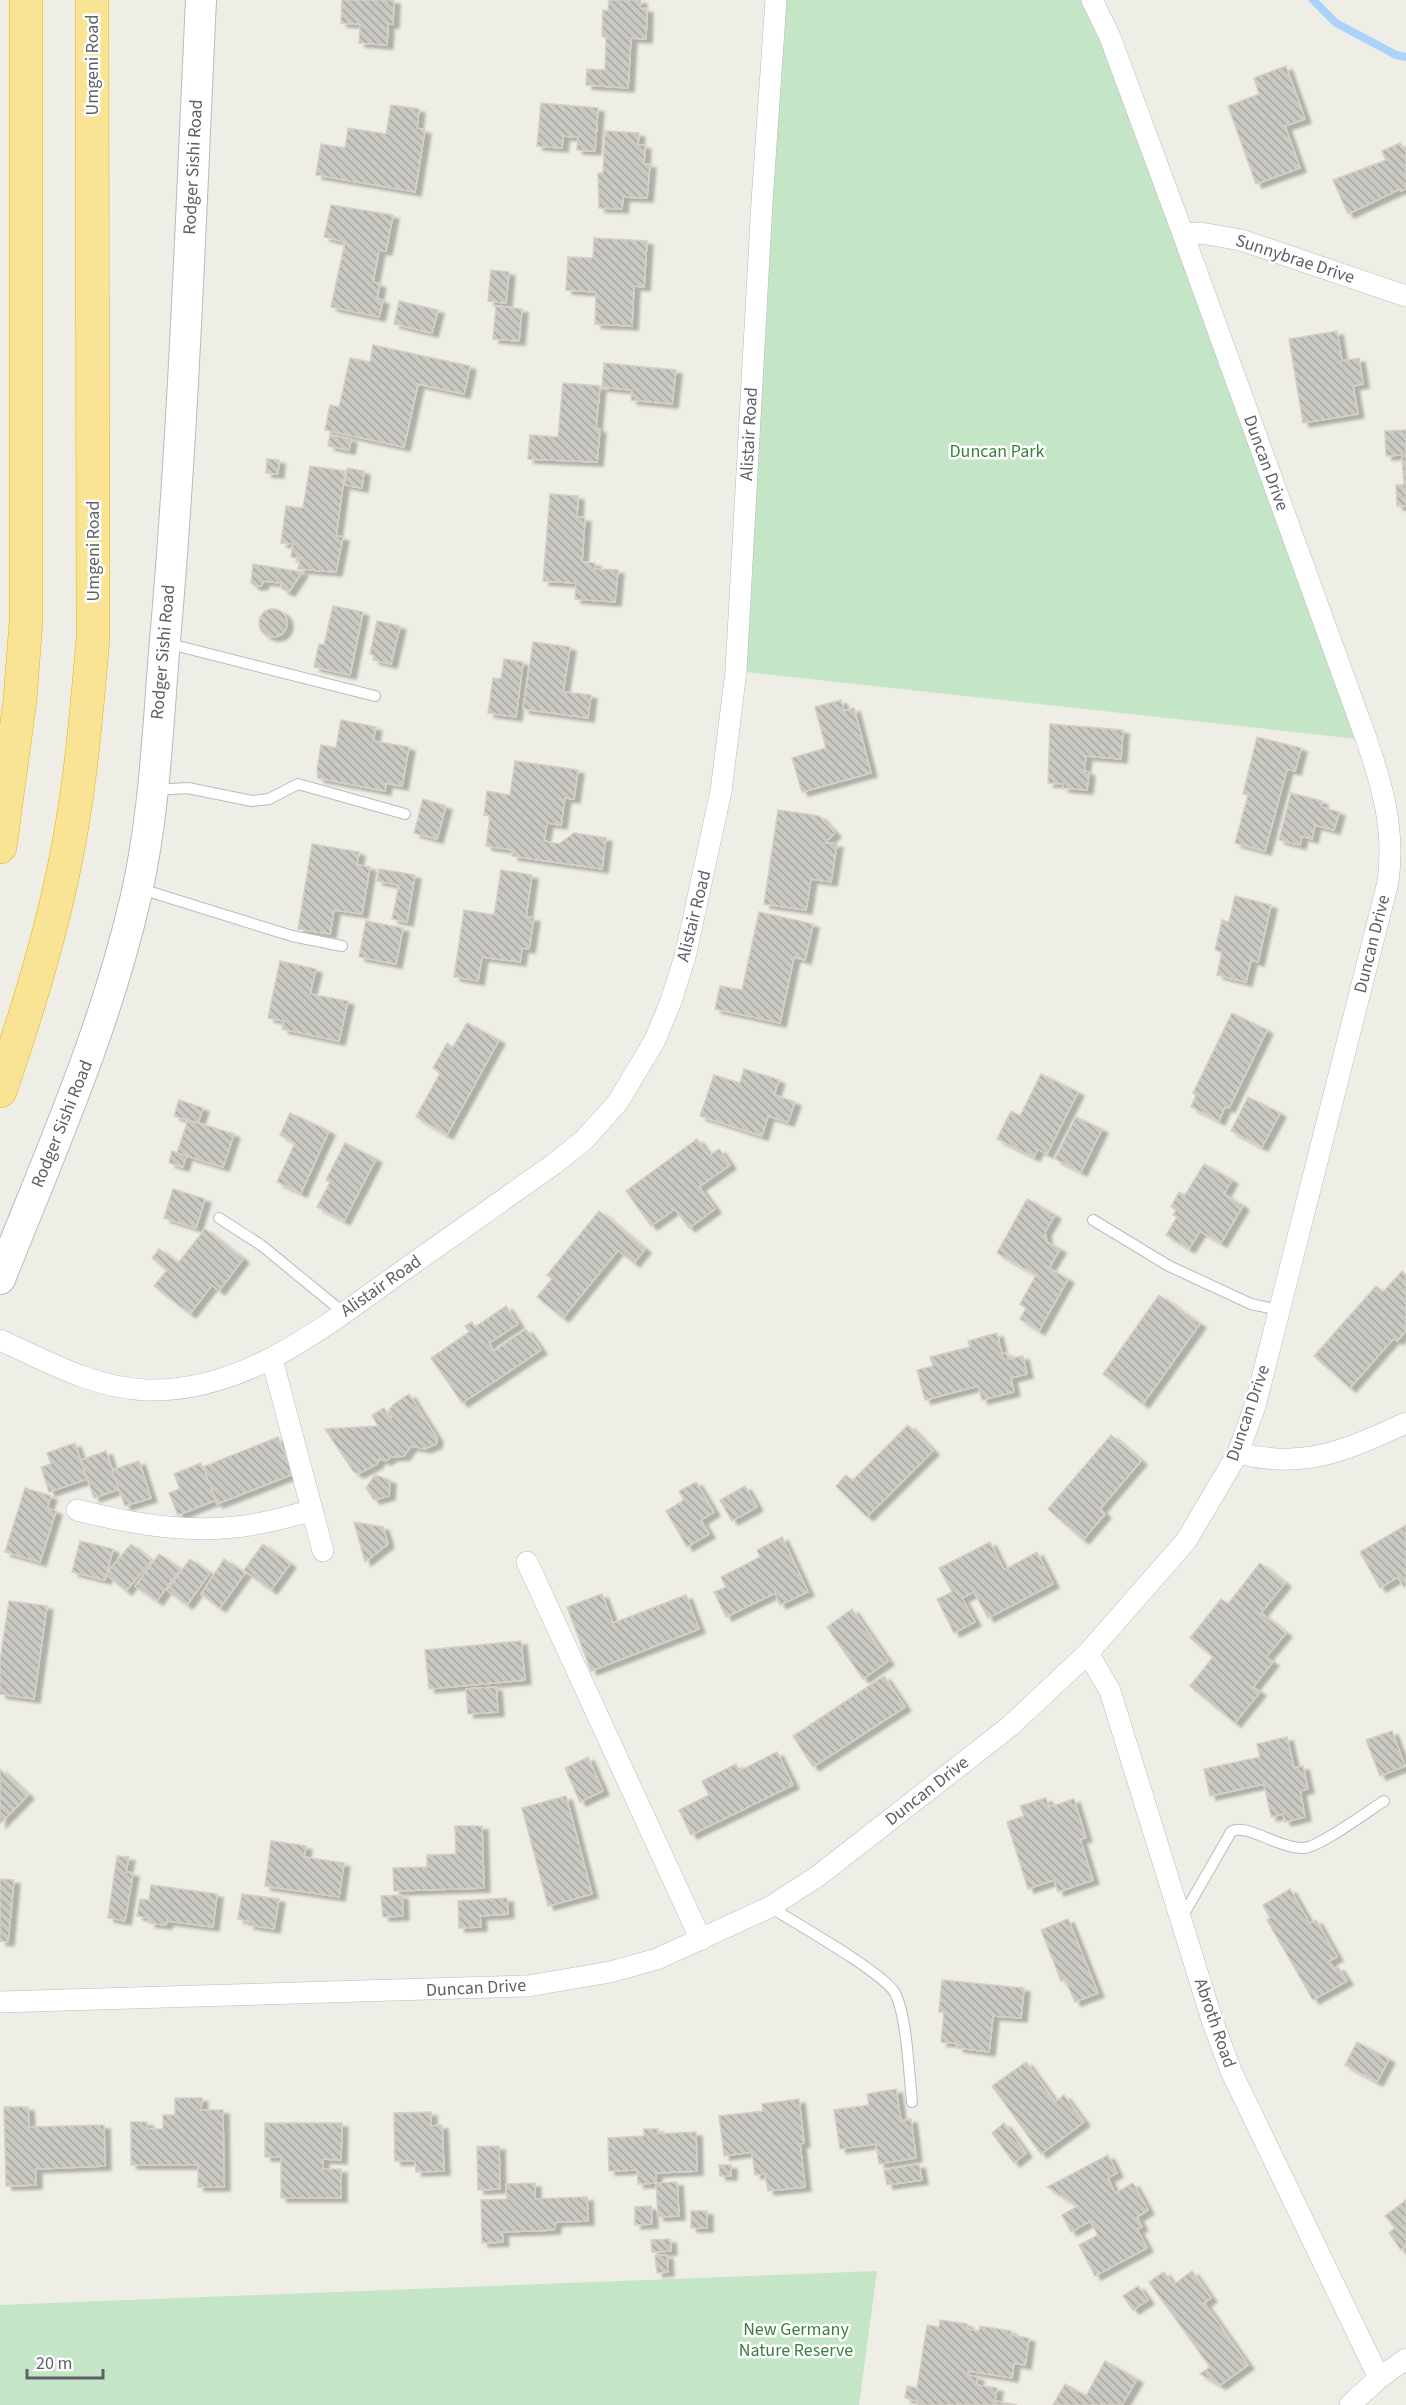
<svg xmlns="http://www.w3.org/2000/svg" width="1406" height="2405" font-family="'Source Sans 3',sans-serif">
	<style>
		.park { fill: #c4e5c6 }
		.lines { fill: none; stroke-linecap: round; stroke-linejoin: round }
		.stream { stroke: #aad3fb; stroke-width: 8 }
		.building { fill: url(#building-back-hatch); stroke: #d4d0c4; stroke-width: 1.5; filter: url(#shadow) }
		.lane-casing { stroke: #b8bbbf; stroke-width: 12 }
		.street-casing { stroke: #b8bbbf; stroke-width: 22 }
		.secondary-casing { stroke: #b7babf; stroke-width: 32 }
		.highway-casing { stroke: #eab10b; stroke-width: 34 }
		.lane { stroke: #fff; stroke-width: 10 }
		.street { stroke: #fff; stroke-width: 21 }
		.secondary { stroke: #fff; stroke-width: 30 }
		.highway { stroke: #f8e494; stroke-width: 33 }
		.labels { text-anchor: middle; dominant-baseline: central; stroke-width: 5; stroke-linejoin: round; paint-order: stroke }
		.street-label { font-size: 18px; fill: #5d6165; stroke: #fff }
		.park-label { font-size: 18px; fill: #398140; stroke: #fff }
	</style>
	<defs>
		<pattern id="building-back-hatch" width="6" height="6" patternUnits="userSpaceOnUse" patternTransform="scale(1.5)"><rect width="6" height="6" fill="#cac8c2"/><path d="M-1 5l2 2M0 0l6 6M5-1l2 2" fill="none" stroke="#a7a6a1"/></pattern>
		<filter id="shadow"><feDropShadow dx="6" dy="4" stdDeviation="1.5" flood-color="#0004"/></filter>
	</defs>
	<rect width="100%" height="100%" fill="#efeee6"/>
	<g class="park">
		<path d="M776,0H1091L1367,740L736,671Z"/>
		<path d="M877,2271L859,2405H0V2305Z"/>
	</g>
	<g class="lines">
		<path class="stream" d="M1313,0L1336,23L1396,55L1406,57"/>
	</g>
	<g class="building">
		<path d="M342,0H394L393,24H388L387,45L359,43L360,24L341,23Z"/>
		<path d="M609,0H641L640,8L647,9L646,39L631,38L628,88L586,85L587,69L605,70L606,38L602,36L603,10L608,11Z"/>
		<path d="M1286,66L1305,119L1285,126L1300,168L1256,184L1228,106L1259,94L1254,78Z"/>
		<path d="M541,103L598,108L595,151L577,150L578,137L563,136L562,148L537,146Z"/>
		<path d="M391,105L419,109L417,128L425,130L415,192L316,175L321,144L345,148L348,128L386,134Z"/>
		<path d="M605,131L639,133L638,145H645L644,164H650L647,198L623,197L622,209L599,208L598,173H603Z"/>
		<path d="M1400,143L1403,148L1406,147V189L1401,191L1400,189L1348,214L1333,180L1386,160L1382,151Z"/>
		<path d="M331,205L393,215L386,251L379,250L373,282L380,284L377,299L383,300L379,317L331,307L345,242L324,237Z"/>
		<path d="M594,238L647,241L644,287L634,286L632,326L595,324L596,292L566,290L568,257L593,258Z"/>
		<path d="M491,270L509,272L506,303L488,301Z"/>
		<path d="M399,301L438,310L432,333L394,324Z"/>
		<path d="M496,306L522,309L519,341L493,339Z"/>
		<path d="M1337,331L1342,361L1359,358L1363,384L1353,386L1358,414L1303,423L1289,339Z"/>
		<path d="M373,345L470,366L464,394L418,384L404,447L325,430L330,405L339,407L350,358L370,362Z"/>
		<path d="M604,363L676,370L672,404L631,400L632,390L602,387Z"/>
		<path d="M563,383L600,386L596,428L600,429L597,462L528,459L530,435L558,437Z"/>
		<path d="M1406,430V506H1397L1396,485H1404L1402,455L1386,456L1385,431Z"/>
		<path d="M330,435L351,439L349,450L328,446Z"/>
		<path d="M267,459L279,460L278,474L266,473Z"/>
		<path d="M310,466L345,471L336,536L343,537L336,572L298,569L300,558L291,557L293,544L281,543L286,506L303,508Z"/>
		<path d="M347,468L364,471L362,488L345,485Z"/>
		<path d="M550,494L578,496L577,517L585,518L582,562L595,563V569L618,570L615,602L575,599L576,583L543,581Z"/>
		<path d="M253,564L302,572L289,592L282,589L281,583L264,581L261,586H255L251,583Z"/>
		<path d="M333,606L363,612L350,675L314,667L319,644L324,645Z"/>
		<circle cx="273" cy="623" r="14"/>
		<path d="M377,621L400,626L391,664L373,660L374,655L370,654Z"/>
		<path d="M533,642L570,647L563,692L591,695L588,718L523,709Z"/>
		<path d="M504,659L523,662L516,717L488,713L493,678L501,679Z"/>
		<path d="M841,700L844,711L854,708L871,773L802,792L792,758L826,748L815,707Z"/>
		<path d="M341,720L376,727L373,741L409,747L402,786L386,783L385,791L318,778L317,769L321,745L336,748Z"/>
		<path d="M1050,724L1123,730L1121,759L1086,756L1084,771L1089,772L1087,790L1063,788V784L1048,783Z"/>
		<path d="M1257,737L1301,748L1295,771L1287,769L1265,851L1235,843L1248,795L1243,794Z"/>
		<path d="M515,761L578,770L574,799L565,798L561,825L547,823L544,841L559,844L574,833L606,838L602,869L512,856L513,850L486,846L490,816L484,815L487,791L510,795Z"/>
		<path d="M1291,793L1322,801L1321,807L1339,812L1334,830L1315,825L1312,839L1302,836L1300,845L1279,840Z"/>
		<path d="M423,799L446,806L437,839L414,833Z"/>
		<path d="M778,810L819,816L835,833L825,843L837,844L831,882L811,879L806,910L764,904Z"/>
		<path d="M312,844L359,852L357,865L370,867L362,914L334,910L330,934L298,929Z"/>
		<path d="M379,869L415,875L407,922L392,919L399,885L377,881Z"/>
		<path d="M501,870L532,875L526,917L534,918L529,949L522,948L520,962L482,957L478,981L454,977L464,910L494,915Z"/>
		<path d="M1235,896L1271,905L1258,962L1251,960L1246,982L1217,975L1222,952L1215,950L1222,920L1229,922Z"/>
		<path d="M759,912L813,924L805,960L794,957L780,1023L715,1009L720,986L742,990Z"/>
		<path d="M366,921L403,928L396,964L359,957Z"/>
		<path d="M280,961L316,969L310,994L348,1001L339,1041L282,1029L284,1021L268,1018Z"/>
		<path d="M1232,1013L1267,1030L1229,1108L1225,1107L1219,1121L1191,1107L1196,1095L1193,1093Z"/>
		<path d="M467,1023L499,1040L447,1135L416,1117L440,1073L433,1068L447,1043L453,1047Z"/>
		<path d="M744,1069L779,1080L774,1095L795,1102L788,1122L768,1116L762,1136L700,1116L714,1075L740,1083Z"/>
		<path d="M1041,1074L1078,1092L1047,1154L1038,1149L1034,1157L997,1139L1011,1111L1020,1116Z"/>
		<path d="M1248,1097L1280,1113L1262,1147L1231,1131Z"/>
		<path d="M179,1100L203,1108L198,1123L174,1116Z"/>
		<path d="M290,1113L329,1131L301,1193L277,1182L295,1143L280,1135Z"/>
		<path d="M1076,1117L1102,1129L1081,1172L1055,1159Z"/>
		<path d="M188,1120L234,1134L223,1167L177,1153Z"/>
		<path d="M697,1139L709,1156L719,1149L730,1165L699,1187L715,1209L689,1228L675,1209L651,1226L626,1191Z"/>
		<path d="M345,1143L376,1159L344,1221L317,1207L330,1182L326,1180Z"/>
		<path d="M172,1151L186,1156L183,1167L169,1163Z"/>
		<path d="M1204,1164L1232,1180L1224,1194L1243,1206L1221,1243L1200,1231L1189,1249L1166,1235L1177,1217L1173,1215L1176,1210L1171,1207L1179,1192L1185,1195Z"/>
		<path d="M173,1189L205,1199L196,1228L164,1218Z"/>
		<path d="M1027,1199L1055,1215L1045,1232L1047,1242L1060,1249L1049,1268L1068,1279L1039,1331L1020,1319L1026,1308L1020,1304L1036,1275L997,1253Z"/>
		<path d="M599,1211L645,1249L634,1263L618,1250L563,1318L537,1297L552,1279L547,1275Z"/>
		<path d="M205,1229L243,1259L219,1291L212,1285L190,1314L154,1286L167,1270L152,1258L159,1249L178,1263Z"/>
		<path d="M1402,1271L1406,1275V1331L1397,1341L1394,1338L1350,1388L1314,1356L1376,1286L1383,1292Z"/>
		<path d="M1159,1295L1200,1324L1143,1404L1103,1374Z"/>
		<path d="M506,1306L518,1324L489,1343L494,1351L526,1329L541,1350L462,1403L431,1358L469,1332L465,1326L472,1322L475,1327Z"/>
		<path d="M997,1333L1002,1354L1007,1353L1008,1359L1023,1356L1027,1374L1011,1378L1014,1392L982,1400L978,1386L925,1400L917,1370L933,1366L930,1357L970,1347L968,1341Z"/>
		<path d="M409,1394L437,1438L436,1444L425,1449L411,1446L404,1456L391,1457L386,1461L379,1459L377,1464L358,1474L353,1471L325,1429L378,1426L372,1415L384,1408L390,1418L392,1417L389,1410L393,1405Z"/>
		<path d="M908,1425L933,1451L867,1517L836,1486L846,1475L852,1481Z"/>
		<path d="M1111,1435L1141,1461L1100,1509L1105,1514L1083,1540L1048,1509Z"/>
		<path d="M278,1437L293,1474L217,1504L203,1467Z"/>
		<path d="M75,1443L87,1479L49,1492L41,1467L51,1464L47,1453Z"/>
		<path d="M106,1451L119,1489L94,1498L81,1460Z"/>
		<path d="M139,1461L151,1498L125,1506L112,1470Z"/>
		<path d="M201,1463L216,1500L178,1515L169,1493L180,1489L174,1474Z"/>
		<path d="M375,1475L390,1480L389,1496L374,1500L366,1488Z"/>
		<path d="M696,1482L714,1512L701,1520L709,1534L687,1547L666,1511L684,1500L679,1491Z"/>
		<path d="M745,1486L757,1507L732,1521L720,1500Z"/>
		<path d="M25,1488L51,1496L47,1508L56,1511L40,1562L5,1552Z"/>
		<path d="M354,1522L383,1527L388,1544L365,1562Z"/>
		<path d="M1406,1525V1585L1404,1587L1398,1577L1380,1588L1360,1552Z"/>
		<path d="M782,1537L808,1592L780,1605L775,1593L726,1617L714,1592L726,1587L721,1577L760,1557L757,1550Z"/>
		<path d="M80,1541L113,1549L105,1580L72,1572Z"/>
		<path d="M990,1542L1004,1570L1037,1552L1053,1584L988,1618L974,1592L962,1598L975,1622L954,1633L937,1599L952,1592L939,1568Z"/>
		<path d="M131,1544L151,1561L126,1591L106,1574Z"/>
		<path d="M263,1544L290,1564L271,1590L244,1570Z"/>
		<path d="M159,1554L180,1569L157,1601L135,1586Z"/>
		<path d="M190,1559L210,1573L187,1605L167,1590Z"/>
		<path d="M224,1559L245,1573L220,1608L201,1594Z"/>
		<path d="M1260,1563L1285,1583L1261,1613L1286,1633L1266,1657L1273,1662L1253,1687L1260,1692L1235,1723L1190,1686L1213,1657L1190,1638L1221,1599L1228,1604Z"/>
		<path d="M602,1594L613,1623L686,1595L699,1629L591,1671L567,1607Z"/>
		<path d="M9,1601L47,1606L34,1699L0,1694V1661Z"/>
		<path d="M852,1609L888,1661L863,1679L827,1627Z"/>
		<path d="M521,1641L525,1680L429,1689L425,1650Z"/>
		<path d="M884,1676L905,1707L813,1767L793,1736Z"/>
		<path d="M496,1687L498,1712L468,1714L466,1689Z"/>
		<path d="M1392,1731L1405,1766L1380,1776L1366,1740Z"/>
		<path d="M1287,1737L1294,1768L1303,1766L1308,1789L1300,1791L1305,1817L1285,1822L1283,1814L1271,1817L1264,1784L1210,1796L1204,1769L1260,1757L1257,1744Z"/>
		<path d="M777,1752L793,1785L691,1835L679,1810L709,1795L702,1781L736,1764L739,1771Z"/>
		<path d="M588,1757L603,1791L580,1802L565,1768Z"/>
		<path d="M0,1769L28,1795L0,1824Z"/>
		<path d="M566,1796L592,1894L548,1906L522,1808Z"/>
		<path d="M1046,1798L1049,1807L1074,1799L1086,1838L1080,1839L1093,1880L1058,1892L1054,1880L1028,1889L1007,1822L1024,1816L1020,1806Z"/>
		<path d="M455,1826H482L484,1888L394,1891L393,1868L427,1867V1855L456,1854Z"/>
		<path d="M271,1841L306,1846L304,1857L344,1863L339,1897L265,1886Z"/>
		<path d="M117,1856L129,1857L126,1872L133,1873L125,1921L108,1918Z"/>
		<path d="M0,1879L14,1880L8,1942L0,1941Z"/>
		<path d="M151,1885L217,1894L213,1927L167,1921L166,1925L149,1923L150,1918L137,1916L140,1899L149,1900Z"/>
		<path d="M1290,1889L1310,1924L1316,1920L1337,1957L1329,1961L1334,1969L1338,1967L1347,1981L1313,2000L1267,1920L1270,1918L1263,1905Z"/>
		<path d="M242,1894L279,1899L274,1929L248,1925L249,1921L238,1919Z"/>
		<path d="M402,1895L403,1916L383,1917L381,1896Z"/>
		<path d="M507,1898L508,1914L480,1916L481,1927L459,1928L458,1901Z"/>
		<path d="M1068,1919L1098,1993L1075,2002L1065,1979L1061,1981L1041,1930Z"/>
		<path d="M942,1980L1024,1988L1021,2018L993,2016L989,2052L958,2048L956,2043L941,2042L944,2012H939Z"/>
		<path d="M1357,2042L1389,2059L1377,2082L1345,2065Z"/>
		<path d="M1026,2062L1055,2102L1064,2095L1084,2122L1041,2154L992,2086Z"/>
		<path d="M896,2089L901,2121L911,2119L916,2158L879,2164L876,2144L840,2149L834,2110L869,2105L867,2094Z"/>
		<path d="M175,2098H202L201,2110H223L224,2187H198V2165H131V2122H147V2129H163V2115H175Z"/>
		<path d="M799,2099L804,2143L800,2144L805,2187L768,2191L765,2174L755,2175L752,2152L724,2156L719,2116L763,2111L762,2104Z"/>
		<path d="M4,2107H28L29,2127L104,2125L105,2166L36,2169V2185L6,2186Z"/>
		<path d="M431,2112V2126L442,2125L444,2171L416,2172L415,2161H395L394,2113Z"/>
		<path d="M265,2123H342L341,2160L323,2159V2169H341V2198H281V2157H265Z"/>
		<path d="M1004,2123L1026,2153L1014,2163L992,2133Z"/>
		<path d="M644,2129H658L657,2134L696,2132L697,2171L656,2173V2183L638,2184L637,2170L609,2171L608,2138L644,2136Z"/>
		<path d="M499,2146L500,2189L478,2190L477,2147Z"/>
		<path d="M1108,2155L1117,2173L1108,2178L1115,2193L1133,2183L1148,2210L1137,2217L1142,2227L1137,2229L1147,2248L1095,2276L1079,2245L1098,2235L1090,2221L1071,2232L1062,2215L1078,2206L1047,2187Z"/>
		<path d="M919,2164L922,2180L887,2185L884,2170Z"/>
		<path d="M719,2165H731V2176H720Z"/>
		<path d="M677,2182L679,2216L658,2217L656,2183Z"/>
		<path d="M535,2183V2199L587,2197L588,2221L556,2222L554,2230L502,2232L503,2242L482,2243L481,2200L507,2199L506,2184Z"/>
		<path d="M1406,2200V2246L1401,2250L1389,2233L1395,2228L1385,2216Z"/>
		<path d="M651,2206L652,2224L635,2225V2207Z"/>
		<rect x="691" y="2211" width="16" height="17"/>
		<path d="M670,2239L671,2251L652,2252L651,2240Z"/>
		<path d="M667,2255L668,2272L657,2273L655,2256Z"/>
		<path d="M1192,2271L1211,2298L1204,2303L1248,2365L1220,2385L1200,2374L1210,2367L1149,2282L1164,2272L1173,2285Z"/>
		<path d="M1138,2286L1148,2300L1133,2310L1123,2296Z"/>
		<path d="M940,2320L967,2324V2329L979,2331L980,2326L1011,2331V2335L1029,2338L1025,2365L1014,2363L1012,2378L968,2371V2375L978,2377L976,2385L997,2388L995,2401L1017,2405H919L917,2401L905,2398L907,2386L917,2388L927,2325L939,2327Z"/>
		<path d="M1105,2361L1137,2379L1122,2405H1053L1065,2384L1086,2396Z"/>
	</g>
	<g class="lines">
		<g class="lane-casing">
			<g id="lane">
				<path d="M166,643L375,696"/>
				<path d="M154,790L188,788L252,801L269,799L298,784L405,814"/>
				<path d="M141,889L292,936L342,946"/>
				<path d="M219,1218L261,1245L344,1313"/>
				<path d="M1093,1220L1169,1266L1251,1304L1279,1310"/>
				<path d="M770,1907C795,1923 883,1972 895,1993C907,2016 909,2075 912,2102"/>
				<path d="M1181,1919L1231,1832C1245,1822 1279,1849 1304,1848C1320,1847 1368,1811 1384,1801"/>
			</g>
		</g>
		<g class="street-casing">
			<g id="street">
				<path d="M1183,234L1201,233L1241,240L1406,296"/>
				<path d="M0,1340C46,1361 94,1388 146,1390C245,1393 325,1326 401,1272C452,1236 503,1200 554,1164L584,1140L618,1102L655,1040L671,1001L685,957L721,791L736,671L762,202L776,0"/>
				<path d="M272,1359L323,1551"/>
				<path d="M1238,1453C1305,1470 1346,1450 1406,1423"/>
				<path d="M77,1510C136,1525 195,1535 256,1524C275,1521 293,1515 311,1511"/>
				<path d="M527,1562L701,1940"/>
				<path d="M1088,1653L1110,1691L1213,2023L1231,2071L1379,2378"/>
				<path d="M0,2002L528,1986L610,1972L657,1959L770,1907L818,1876L1009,1727L1088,1653L1186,1541L1238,1453L1255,1406L1388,882C1395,831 1383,788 1367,741L1183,234L1110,37L1092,0"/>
				<path d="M1350,2405L1379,2378L1406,2359"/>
			</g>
		</g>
		<g class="secondary-casing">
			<path id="secondary" d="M0,1279C50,1153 106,1028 136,896C156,809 158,717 166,629C184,420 191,210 201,0"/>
		</g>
		<g class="highway-casing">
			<g id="highway">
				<path d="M0,847L20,700L26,621V0"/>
				<path d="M0,1091C32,998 61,903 75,806C84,750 88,694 93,638L92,0"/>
			</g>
		</g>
		<use href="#lane" class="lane"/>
		<use href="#street" class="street"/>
		<use href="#secondary" class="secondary"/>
		<use href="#highway" class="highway"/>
	</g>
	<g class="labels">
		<g class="street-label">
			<text transform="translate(92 65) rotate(-90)">Umgeni Road</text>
			<text transform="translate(193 167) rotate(-87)">Rodger Sishi Road</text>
			<text transform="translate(1295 259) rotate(18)">Sunnybrae Drive</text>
			<text transform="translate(749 434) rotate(-87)">Alistair Road</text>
			<text transform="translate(1266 463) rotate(70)">Duncan Drive</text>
			<text transform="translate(93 551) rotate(-90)">Umgeni Road</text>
			<text transform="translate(163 652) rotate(-85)">Rodger Sishi Road</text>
			<text transform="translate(694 916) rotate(-76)">Alistair Road</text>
			<text transform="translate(1372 944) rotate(-76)">Duncan Drive</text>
			<text transform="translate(62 1124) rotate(-68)">Rodger Sishi Road</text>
			<text transform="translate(381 1286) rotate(-35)">Alistair Road</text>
			<text transform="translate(1248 1413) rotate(-71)">Duncan Drive</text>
			<text transform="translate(927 1791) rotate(-38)">Duncan Drive</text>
			<text transform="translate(476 1988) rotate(-3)">Duncan Drive</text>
			<text transform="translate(1215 2023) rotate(71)">Abroth Road</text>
		</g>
		<g class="park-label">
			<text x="997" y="451">Duncan Park</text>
			<text x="796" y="2329">New Germany<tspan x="796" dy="21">Nature Reserve</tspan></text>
		</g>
	</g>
	<path d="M27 2369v9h76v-9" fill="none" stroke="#5d6165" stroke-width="3"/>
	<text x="36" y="2369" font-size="18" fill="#5d6165" stroke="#ffffff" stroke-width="4.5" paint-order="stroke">20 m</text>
</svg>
